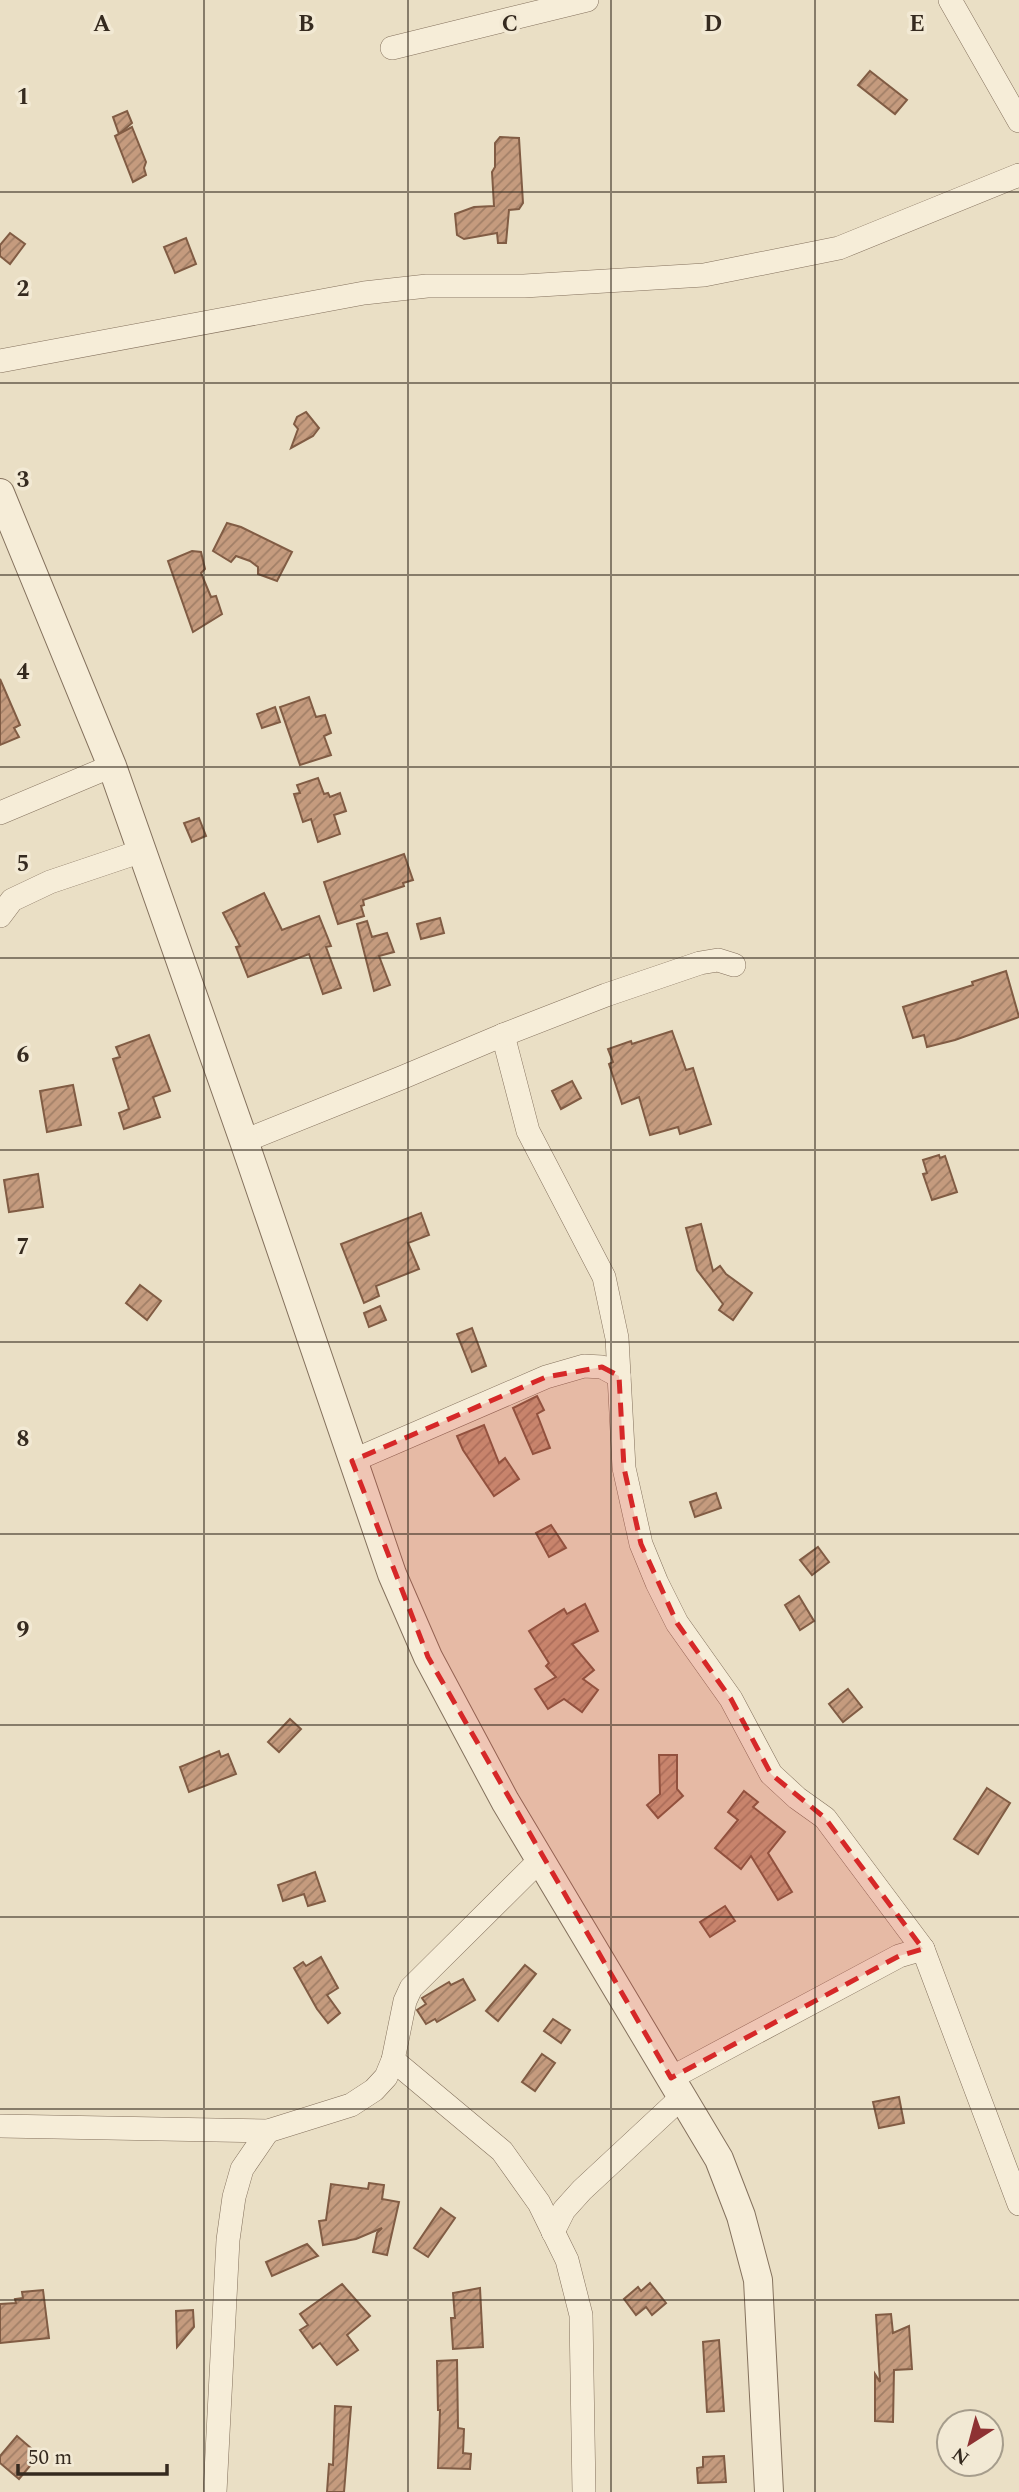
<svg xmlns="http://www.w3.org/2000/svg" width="1019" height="2492" font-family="Spectral,serif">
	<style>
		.building { fill: url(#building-hatch); stroke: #815c44; stroke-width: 2 }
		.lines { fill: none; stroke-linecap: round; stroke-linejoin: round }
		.minor-casing { stroke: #84715d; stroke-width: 24 }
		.tertiary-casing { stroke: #84715d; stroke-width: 30 }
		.minor { stroke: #f6edd8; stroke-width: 23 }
		.tertiary { stroke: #f6edd8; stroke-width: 28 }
		.marked { fill: #d62828; fill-opacity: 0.2; stroke: #d62828; stroke-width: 5; stroke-dasharray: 14 9; stroke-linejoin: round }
		.grid { fill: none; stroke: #352a1f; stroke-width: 2; stroke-opacity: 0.55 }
		.grid-label { font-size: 23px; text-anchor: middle; font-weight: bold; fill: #352a1f; stroke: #f2e9d4; stroke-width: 7; stroke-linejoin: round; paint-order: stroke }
	</style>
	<defs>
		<pattern id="building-hatch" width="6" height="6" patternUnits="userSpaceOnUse" patternTransform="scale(1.75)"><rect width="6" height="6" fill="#c59b7e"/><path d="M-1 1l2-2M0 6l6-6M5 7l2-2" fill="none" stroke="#a17f67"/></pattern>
	</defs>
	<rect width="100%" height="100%" fill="#eadfc5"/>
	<g class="building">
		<path d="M870,71L907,100L895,114L858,85Z"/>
		<path d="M127,111L132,123L119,134L113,117Z"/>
		<path d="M132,127L146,162L144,168L146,175L133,182L115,136Z"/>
		<path d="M500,137L519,138L523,203L519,209L509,210L506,243H498L497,233L464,239L457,235L455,214L474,207L494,206L492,172L495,167V143Z"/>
		<path d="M10,233L25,244L10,264L0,256V245Z"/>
		<path d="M186,238L196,264L175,273L164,247Z"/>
		<path d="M306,412L319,428L313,436L291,448L298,429L294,424L297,417Z"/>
		<path d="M227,523L241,527L292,552L277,581L258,574V567L250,561L236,556L231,562L213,551Z"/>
		<path d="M192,551L201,552L205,569L201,573L211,597L216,596L222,614L193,632L168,561Z"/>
		<path d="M0,679L20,725L14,728L19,737L0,745Z"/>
		<path d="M309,697L316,717L325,715L331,733L324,736L331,755L300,765L280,707Z"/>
		<path d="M275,707L280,722L262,728L257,714Z"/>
		<path d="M318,778L324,794L328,793L330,797L340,793L346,811L334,815L340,834L318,842L311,819L303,822L294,794L300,793L297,785Z"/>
		<path d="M199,818L206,836L192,842L184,823Z"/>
		<path d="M404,854L413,880L403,883L404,886L363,900L364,905L361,906L364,916L338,924L324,882Z"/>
		<path d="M264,893L282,930L319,916L331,946L326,947L341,988L323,994L309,954L248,977L236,947L240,946L223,913Z"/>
		<path d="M440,918L444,933L421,939L417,924Z"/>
		<path d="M367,921L372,937L387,933L394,952L379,956L390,985L374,991L357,924Z"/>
		<path d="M1006,971L1019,1017L955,1040L927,1047L924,1035L913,1038L903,1007L973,985L972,982Z"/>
		<path d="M672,1031L686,1070L693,1068L711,1124L680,1134L678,1127L650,1135L639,1097L622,1104L609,1064L613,1062L608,1049L631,1041L632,1044Z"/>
		<path d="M149,1035L170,1091L153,1097L160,1117L124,1129L119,1113L129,1109L113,1059L120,1057L116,1047Z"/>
		<path d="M572,1081L581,1098L561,1109L552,1091Z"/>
		<path d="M73,1085L81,1125L47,1132L40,1091Z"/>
		<path d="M939,1155L940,1158L945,1156L957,1192L932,1200L923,1174L927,1173L923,1160Z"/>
		<path d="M38,1174L43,1207L9,1212L4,1180Z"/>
		<path d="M421,1213L429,1235L408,1243L419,1269L376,1286L379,1296L364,1303L341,1244Z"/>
		<path d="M701,1224L713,1271L720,1266L726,1274L752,1293L733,1320L719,1310L723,1304L697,1270L686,1228Z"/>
		<path d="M140,1285L161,1301L147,1320L126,1303Z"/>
		<path d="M380,1306L386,1320L369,1327L364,1313Z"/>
		<path d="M472,1328L486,1366L472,1372L457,1334Z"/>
		<path d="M537,1396L544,1410L537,1414L550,1448L533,1454L513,1408Z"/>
		<path d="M484,1425L499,1463L505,1458L519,1479L494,1496L463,1450L457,1436Z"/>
		<path d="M716,1493L721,1508L695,1517L690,1502Z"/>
		<path d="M551,1525L566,1548L549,1557L536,1533Z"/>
		<path d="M818,1547L829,1562L812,1575L800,1560Z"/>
		<path d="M799,1596L814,1621L800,1630L785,1605Z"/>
		<path d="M585,1604L598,1631L572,1644L594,1670L583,1679L598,1690L582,1712L564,1699L548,1709L535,1689L556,1677L546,1666L549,1663L529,1631L564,1609L567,1614Z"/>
		<path d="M848,1689L862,1707L843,1722L829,1704Z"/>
		<path d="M290,1719L301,1729L279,1752L268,1742Z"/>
		<path d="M219,1751L221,1757L228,1754L236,1774L189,1792L180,1767Z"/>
		<path d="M659,1755H677V1789L683,1796L658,1818L647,1805L660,1794Z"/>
		<path d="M987,1788L1010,1803L978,1854L954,1839Z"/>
		<path d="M744,1791L758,1802L753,1807L785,1832L768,1853L792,1892L778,1900L751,1856L741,1869L715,1848L738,1820L728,1812Z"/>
		<path d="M315,1872L325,1901L308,1906L304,1894L283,1901L278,1885Z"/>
		<path d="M725,1906L735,1921L710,1937L700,1922Z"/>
		<path d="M321,1957L338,1988L327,1995L340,2013L328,2023L317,2009L294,1968L303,1962L306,1966Z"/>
		<path d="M525,1965L536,1974L498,2021L486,2011Z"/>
		<path d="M463,1979L475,2000L437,2022L435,2019L426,2024L417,2010L426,2004L422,1998L449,1982L451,1985Z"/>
		<path d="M553,2019L570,2030L561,2043L544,2031Z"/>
		<path d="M542,2054L555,2063L535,2091L522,2082Z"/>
		<path d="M899,2097L904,2123L879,2128L873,2102Z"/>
		<path d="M369,2183L384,2185L382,2199L399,2202L387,2255L373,2252L377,2233L382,2228L356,2239L323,2245L319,2221L326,2220L331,2184L368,2189Z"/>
		<path d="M441,2208L455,2218L428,2257L414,2248Z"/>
		<path d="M307,2244L318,2256L272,2276L266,2262Z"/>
		<path d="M650,2283L666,2303L652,2315L646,2307L636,2315L624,2299L638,2287L641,2291Z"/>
		<path d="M342,2284L370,2316L347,2335L358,2350L337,2365L320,2343L313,2348L300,2330L308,2325L300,2314Z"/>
		<path d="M480,2288L483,2347L453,2349L451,2318H455L453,2293Z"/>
		<path d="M43,2290L49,2338L0,2343V2304L16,2303L15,2299L23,2298L22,2292Z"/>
		<path d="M193,2310L194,2327L177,2347L176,2311Z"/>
		<path d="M891,2314L893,2333L909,2326L912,2369L894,2370L893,2422L875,2421V2374L880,2382L876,2315Z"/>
		<path d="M719,2340L724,2411L707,2412L703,2342Z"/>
		<path d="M457,2360L458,2428L464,2429L463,2453L471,2454L470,2469L438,2468L440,2410H438L437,2361Z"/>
		<path d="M335,2406L351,2407L344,2492H327L329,2464L333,2465Z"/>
		<path d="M17,2436L39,2455L19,2479L0,2463V2456Z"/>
		<path d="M724,2456L726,2482L698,2483L697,2468L703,2467V2457Z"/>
	</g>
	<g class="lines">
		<g class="minor-casing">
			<g id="minor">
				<path d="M950,0L1019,121"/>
				<path d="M392,48L587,0"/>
				<path d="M0,361L364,293L427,286H524L704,275L839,248L1019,175"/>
				<path d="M0,813L112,766"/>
				<path d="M0,916L12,900L50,882L142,851"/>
				<path d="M503,1035L528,1131L604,1277L617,1338L624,1468L641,1544L657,1583L677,1623L731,1699L771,1774L797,1798L825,1818L923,1949L1019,2204"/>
				<path d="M244,1141L401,1078L503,1035L606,995L700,963L718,960L734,965"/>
				<path d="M352,1461L546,1377L584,1366L602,1367L619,1376"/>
				<path d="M393,2060L502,2151L539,2203L567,2260L581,2315L584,2492"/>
				<path d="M671,2078L899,1956L923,1949"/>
				<path d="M0,2126L268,2131L351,2105L374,2090L386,2077L393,2060L405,2001L411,1988L540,1860"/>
				<path d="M553,2232L564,2210L582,2190L682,2097"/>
				<path d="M215,2492L228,2240L234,2197L242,2169L268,2131"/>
			</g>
		</g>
		<g class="tertiary-casing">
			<path id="tertiary" d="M0,493L112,766L244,1141L392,1574L428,1657L505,1801L719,2159L741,2216L758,2280L769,2492"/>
		</g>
		<use href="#minor" class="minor"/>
		<use href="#tertiary" class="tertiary"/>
	</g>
	<path class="marked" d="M602,1367L619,1376L624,1468L641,1544L677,1623L731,1699L771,1774L825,1818L923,1949L899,1956L671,2078L428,1657L352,1461L546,1377Z"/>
	<path class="grid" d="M204,0V2492M408,0V2492M611,0V2492M815,0V2492M0,192H1019M0,383H1019M0,575H1019M0,767H1019M0,958H1019M0,1150H1019M0,1342H1019M0,1534H1019M0,1725H1019M0,1917H1019M0,2109H1019M0,2300H1019"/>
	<g class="grid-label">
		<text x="102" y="31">A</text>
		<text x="306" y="31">B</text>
		<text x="510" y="31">C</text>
		<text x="713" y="31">D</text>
		<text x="917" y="31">E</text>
		<text x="23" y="104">1</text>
		<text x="23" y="296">2</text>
		<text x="23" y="487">3</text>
		<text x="23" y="679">4</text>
		<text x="23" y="871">5</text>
		<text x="23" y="1062">6</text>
		<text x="23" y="1254">7</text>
		<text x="23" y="1446">8</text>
		<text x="23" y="1637">9</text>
	</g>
	<g transform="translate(970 2443) rotate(216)"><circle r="33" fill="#f2e9d4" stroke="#a69d8c" stroke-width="2"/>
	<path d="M0-5L12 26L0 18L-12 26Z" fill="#8e3233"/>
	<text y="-10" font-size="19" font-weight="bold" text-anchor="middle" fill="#352a1f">N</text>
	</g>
	<path d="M18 2464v10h149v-10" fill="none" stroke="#352a1f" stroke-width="3.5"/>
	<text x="28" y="2464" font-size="21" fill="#352a1f" stroke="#f2e9d4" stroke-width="5" paint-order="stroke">50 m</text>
</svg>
